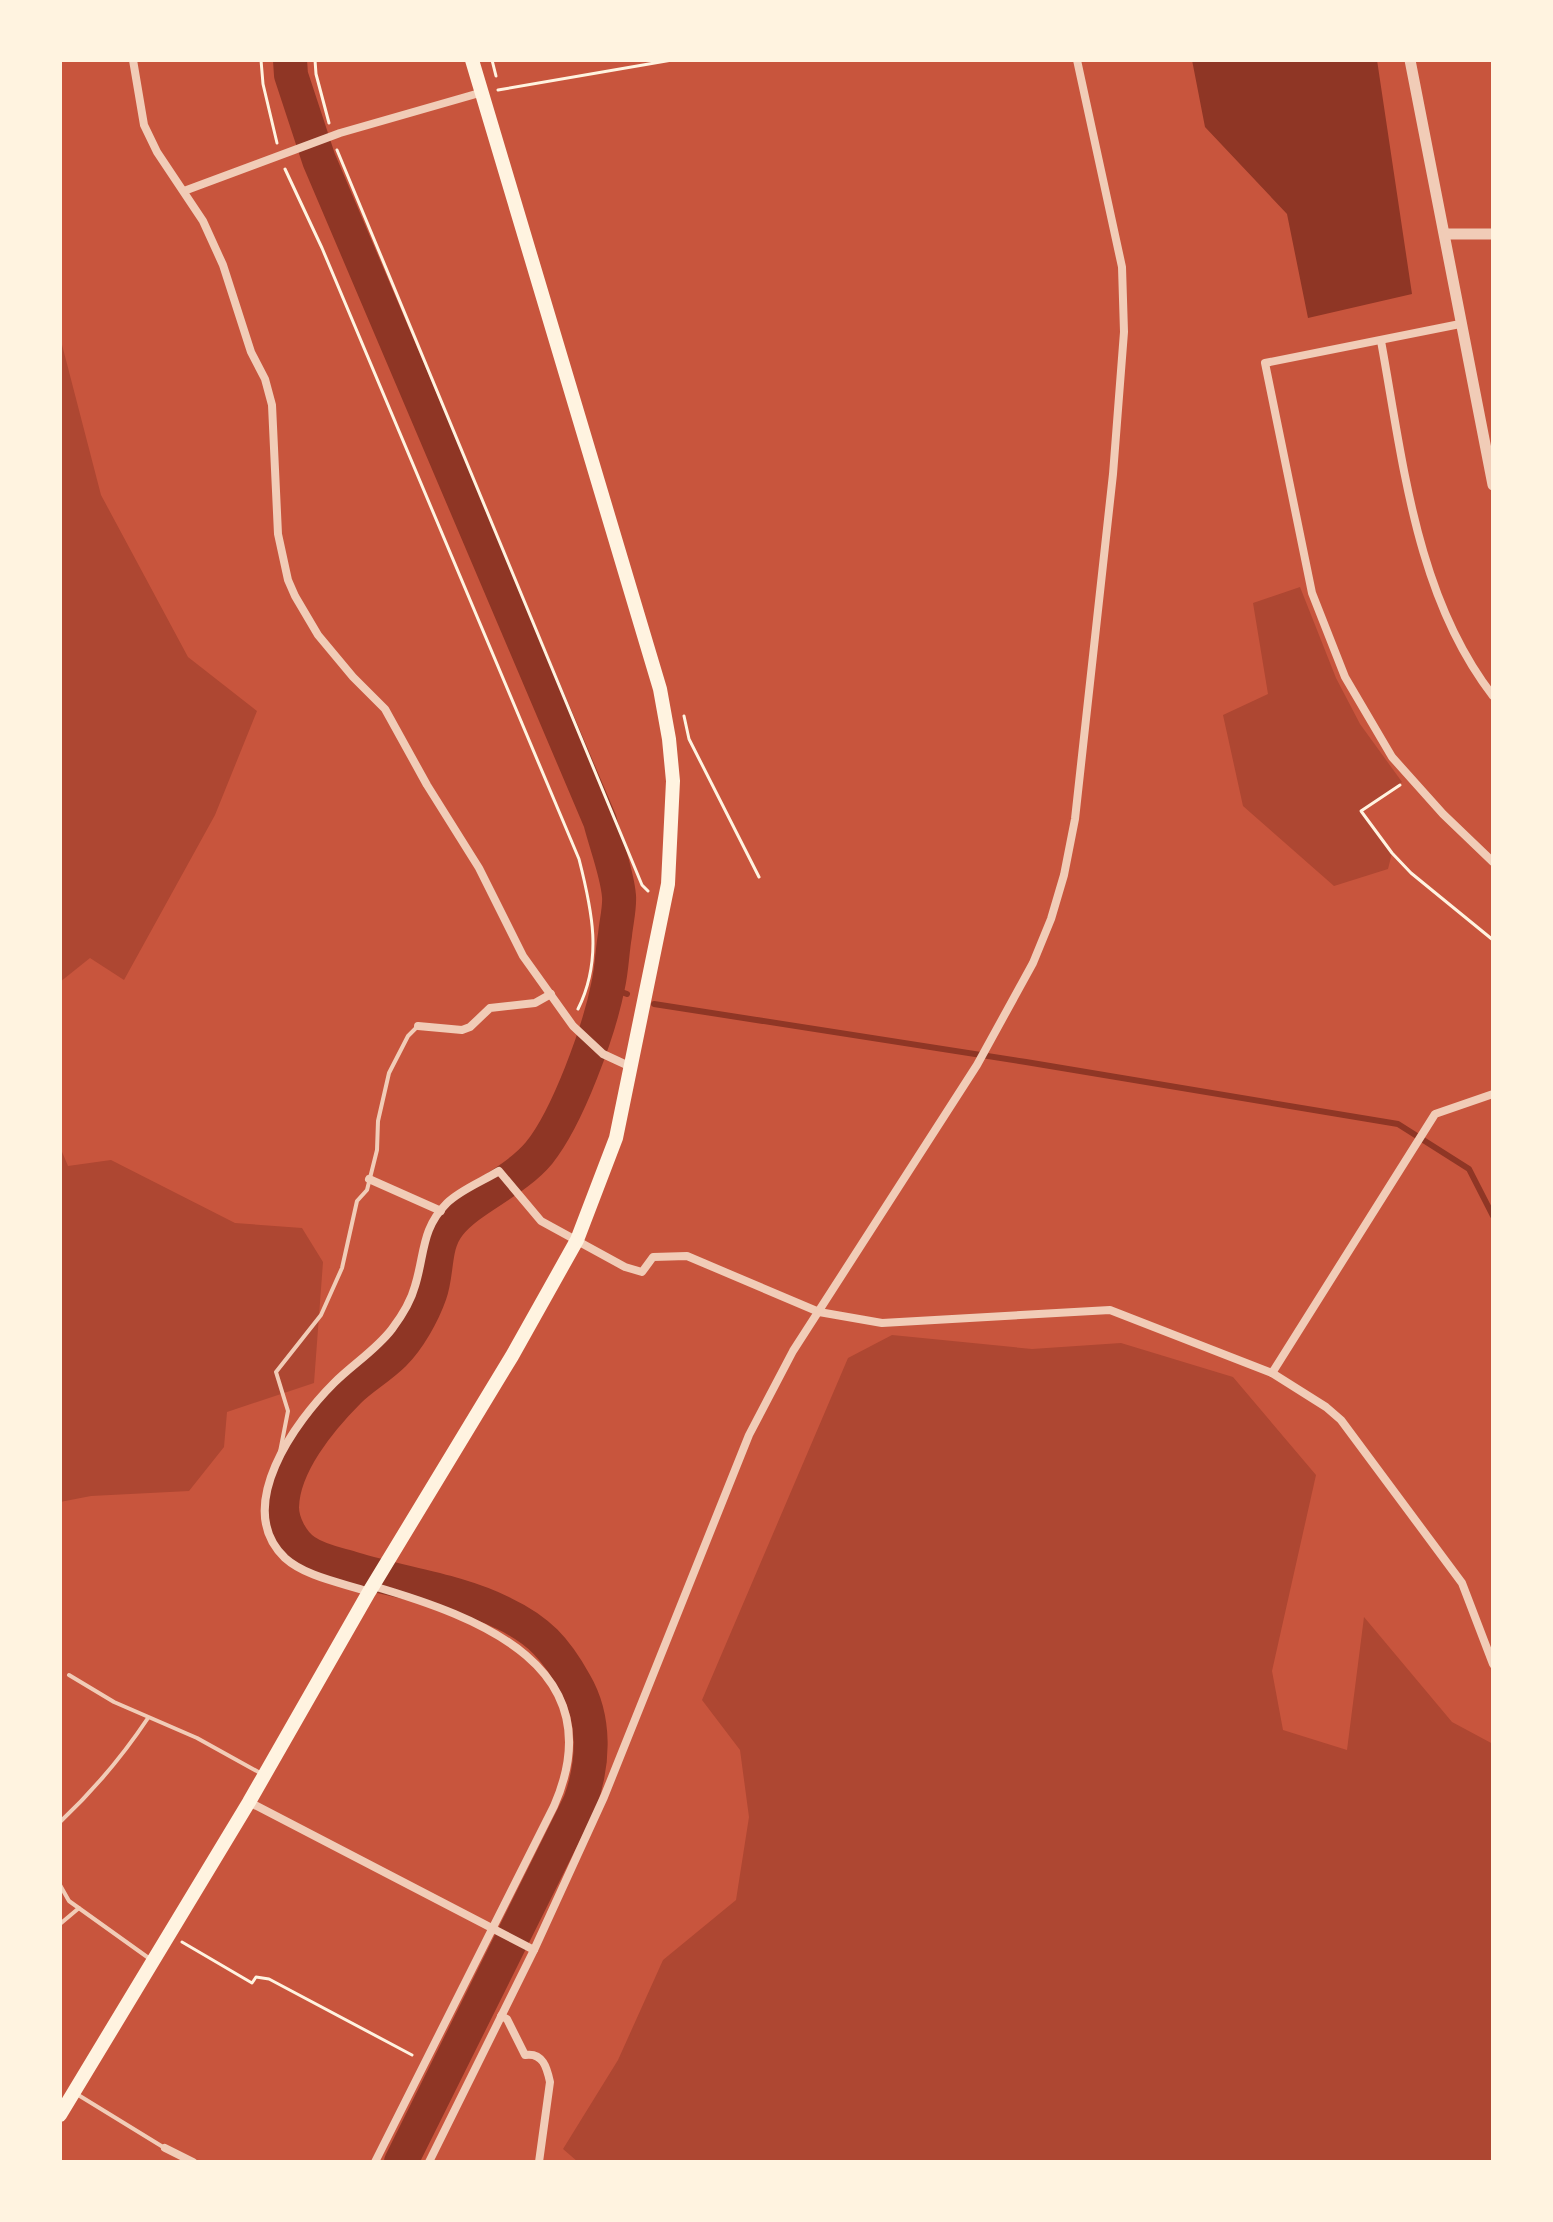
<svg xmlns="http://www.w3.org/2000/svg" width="1553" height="2222" font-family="Poppins,sans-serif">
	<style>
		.green { fill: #ae4732 }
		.water { fill: #8f3625 }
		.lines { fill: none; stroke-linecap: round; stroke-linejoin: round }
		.stream { stroke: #8f3625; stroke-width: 6 }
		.river { stroke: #8f3625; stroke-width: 34 }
		.path { stroke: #fff3e0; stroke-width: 3 }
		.service { stroke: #f1ccb7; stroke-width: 4 }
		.minor { stroke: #f1ccb7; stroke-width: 8 }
		.tertiary { stroke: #f1ccb7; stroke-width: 11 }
		.trunk { stroke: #fff3e0; stroke-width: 14 }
	</style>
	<rect width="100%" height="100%" fill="#c8553d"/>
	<g class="green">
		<path d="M60,337L101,495L188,657L257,711L215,815L124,980L90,958L60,982Z"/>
		<path d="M1300,587L1336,678L1360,724L1402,782L1362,811L1392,853L1388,869L1334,886L1243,806L1223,715L1268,694L1253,603Z"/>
		<path d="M60,1147L68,1166L111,1160L235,1223L302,1228L323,1262L314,1383L227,1412L224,1447L189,1491L91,1496L60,1502Z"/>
		<path d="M892,1335L1032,1349L1121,1343L1233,1377L1316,1475L1272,1671L1283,1730L1347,1750L1364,1617L1452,1722L1493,1744V2162H578L563,2149L618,2060L663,1960L736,1900L749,1817L740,1750L702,1700L848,1358Z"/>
	</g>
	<path class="water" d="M1192,60H1377L1412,294L1308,318L1287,214L1205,127Z"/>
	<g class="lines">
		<g class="stream">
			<path d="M608,987L627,994"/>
			<path d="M654,1004L1026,1062L1398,1124L1469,1169L1493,1216"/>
		</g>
		<path class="river" d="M290,60L291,75L319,160L600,821C606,845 617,872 619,896C620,908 616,923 615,935C612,952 612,969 608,986C599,1031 568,1117 539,1153C514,1183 470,1198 449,1225C433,1245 438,1272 430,1294C423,1314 409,1339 394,1354C380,1368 362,1378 349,1391C320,1420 283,1465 282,1507C282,1523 292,1542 305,1551C319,1561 338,1564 354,1569C403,1584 457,1590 503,1613C539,1630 556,1649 575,1683C596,1719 594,1764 580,1802L401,2162"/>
		<g class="path">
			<path d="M261,60L263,84L277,143"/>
			<path d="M315,60L316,74L329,123"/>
			<path d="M492,60L496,76"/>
			<path d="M498,90L672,60"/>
			<path d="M337,150L642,885L648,891"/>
			<path d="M285,169L322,248L579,859C592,910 603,959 578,1009"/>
			<path d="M684,716L689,739L759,877"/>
			<path d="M1400,785L1361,811L1392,853L1411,873L1493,940"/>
			<path d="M182,1942L252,1983L256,1977L269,1979L412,2055"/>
		</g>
		<g class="service">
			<path d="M280,1452L288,1411L276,1372L321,1315L342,1268L357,1201L367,1190L377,1150L378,1121L389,1073L408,1036L418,1026"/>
			<path d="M69,1675L114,1702L197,1738L262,1774"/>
			<path d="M60,1822C94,1790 122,1757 148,1718"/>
			<path d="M60,1885L69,1901L150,1959"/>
			<path d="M60,1924L79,1908"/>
			<path d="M75,2093L163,2147"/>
		</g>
		<g class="minor">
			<path d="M133,60L144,125L157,152L203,221L223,265L251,352L265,379L272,405L278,534L288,580L295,596L318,635L353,677L385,709L427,785L479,868L523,956L573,1026L603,1054L631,1067"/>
			<path d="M184,191L340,133L483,92"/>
			<path d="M1460,324L1265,363L1312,593L1345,677L1392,757L1443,814L1493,862"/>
			<path d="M1381,341C1403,461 1416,597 1493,696"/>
			<path d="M418,1026L462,1030L470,1027L490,1008L535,1003L551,994"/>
			<path d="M369,1179L441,1211"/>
			<path d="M1272,1373L1435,1114L1493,1094"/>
			<path d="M373,1586C479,1617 615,1667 554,1806L375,2162"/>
			<path d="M369,1592C343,1583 306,1577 285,1558C232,1507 296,1421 334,1383C353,1364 376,1350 392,1329C401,1317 411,1301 415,1286C425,1254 421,1229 447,1203C460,1190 483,1181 499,1171L541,1221L625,1267L642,1272L653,1257L687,1256L819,1312L882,1323L1110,1310L1272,1373L1326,1407L1341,1420L1462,1583L1493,1664"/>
			<path d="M249,1802L534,1950"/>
			<path d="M501,2016L507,2019L525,2055C543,2052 547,2068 550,2082L539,2162"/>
			<path d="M165,2148L193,2162"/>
			<path d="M429,2162L534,1950L604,1797L749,1435L793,1351L977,1065L1033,963L1051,919L1064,875L1075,819L1113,474L1124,332L1122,267L1077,60"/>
		</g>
		<g class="tertiary">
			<path d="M1410,60L1493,485"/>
			<path d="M1446,234H1493"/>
		</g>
		<path class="trunk" d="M60,2115L249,1802L369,1592L512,1356L577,1240L616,1138L668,884L673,781L669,739L660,689L472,60"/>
	</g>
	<rect width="1553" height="2222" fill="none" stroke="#fff3e0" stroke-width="124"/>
</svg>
